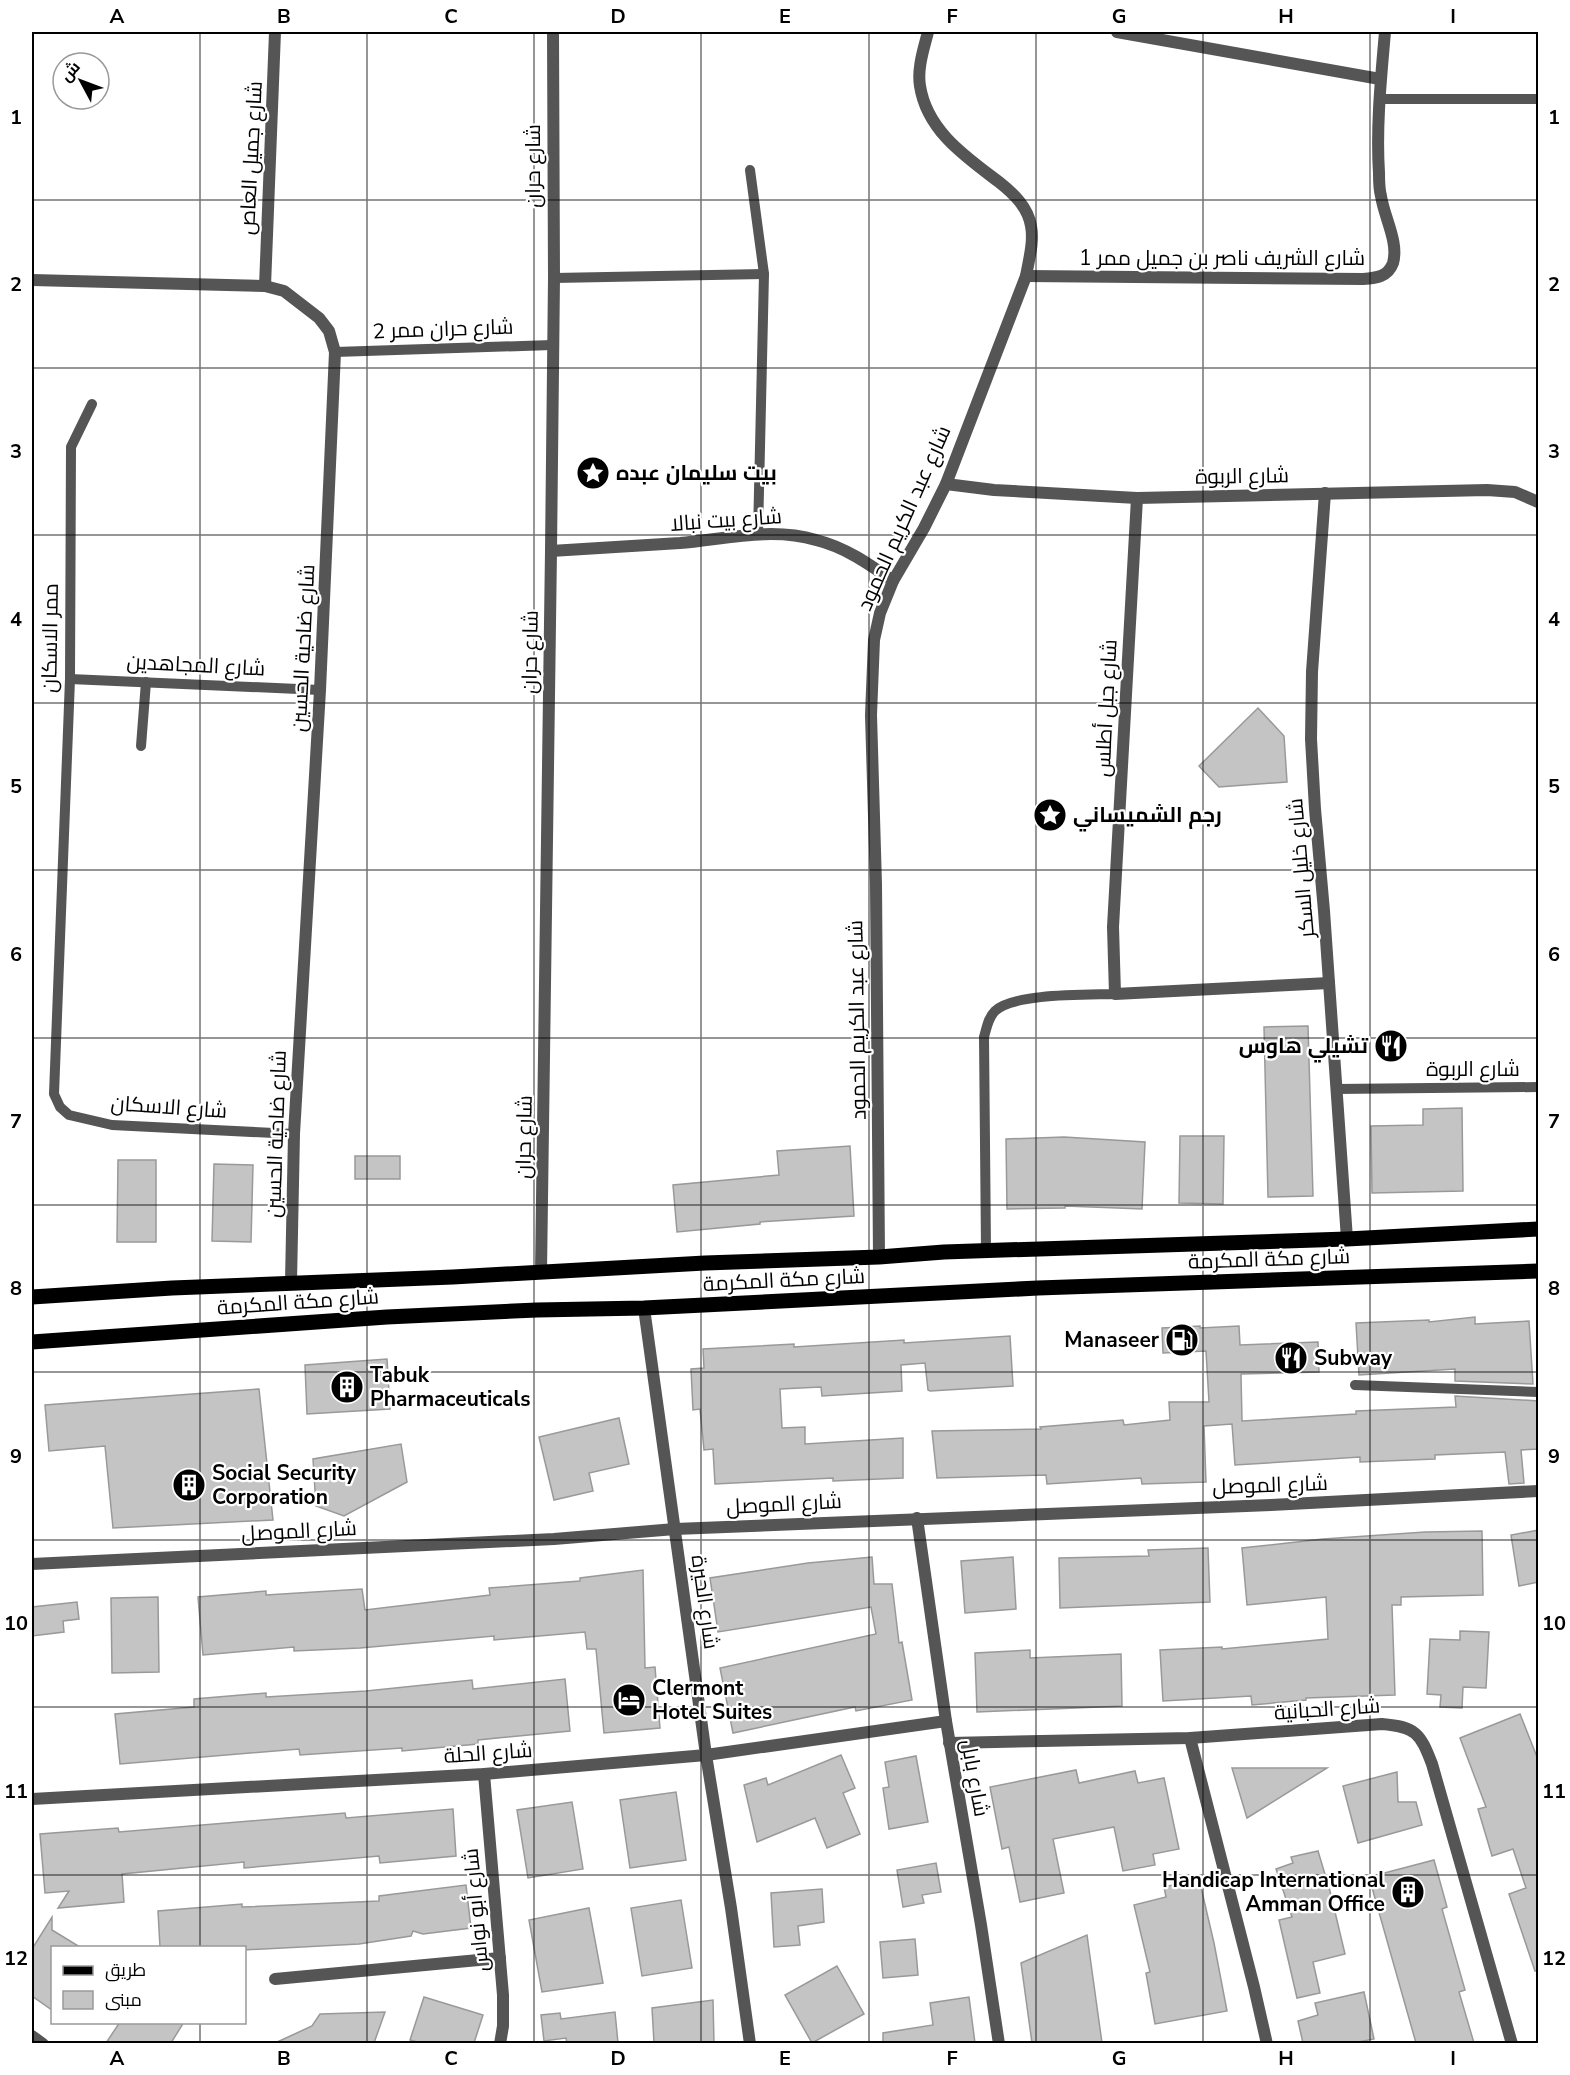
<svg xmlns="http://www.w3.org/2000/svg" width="1570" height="2075" font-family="'Nunito Sans',Cairo,sans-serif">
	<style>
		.building { fill: #c4c4c4; stroke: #999; stroke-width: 1.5 }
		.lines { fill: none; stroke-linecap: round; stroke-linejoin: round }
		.lane { stroke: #555; stroke-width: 10 }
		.street { stroke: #555; stroke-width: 12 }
		.primary { stroke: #000; stroke-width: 15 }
		.grid { fill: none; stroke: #000; stroke-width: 1.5; stroke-opacity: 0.55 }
		.labels { text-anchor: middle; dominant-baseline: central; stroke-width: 4.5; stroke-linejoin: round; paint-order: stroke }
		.street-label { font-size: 21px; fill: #000; stroke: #fff }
		.poi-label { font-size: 21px; font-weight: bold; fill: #000; stroke: #fff; text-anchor: start }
		.neatline { fill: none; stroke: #000; stroke-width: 2 }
		.grid-label { font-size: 20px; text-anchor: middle; font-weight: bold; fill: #000 }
	</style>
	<rect width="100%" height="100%" fill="#fff"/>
	<g class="building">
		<path d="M1258,708L1284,736L1287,782L1219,787L1199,766Z"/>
		<path d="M1308,1026L1313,1196L1268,1197L1264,1027Z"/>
		<path d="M1462,1108L1463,1191L1372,1193L1371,1126L1423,1125V1109Z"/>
		<path d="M1180,1136H1224L1223,1204L1179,1203Z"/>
		<path d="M1064,1137L1145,1142L1142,1209L1065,1206V1208L1007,1209L1006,1139Z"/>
		<path d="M850,1146L854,1216L760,1222V1224L677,1232L673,1185L779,1175L777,1151Z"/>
		<rect x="355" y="1156" width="45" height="23"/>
		<path d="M118,1160H156V1242H117Z"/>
		<path d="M214,1164L253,1165L251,1242L212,1241Z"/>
		<path d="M1475,1317V1324L1529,1321L1533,1384L1455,1381V1369L1359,1375L1356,1323L1429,1320V1322Z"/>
		<path d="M1200,1326V1328L1239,1326L1240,1345L1318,1342L1319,1372L1241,1374L1242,1421L1356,1414V1411L1456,1407L1455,1396L1539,1401V1449L1521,1450L1524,1483L1509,1484L1505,1452L1435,1455V1459L1360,1462V1457L1235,1465L1232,1424L1204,1426L1206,1482L1142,1484L1141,1478L1047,1484L1046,1475L937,1478L932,1431L1041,1429L1040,1427L1123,1420L1124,1425L1170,1420L1169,1402H1209L1206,1351L1163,1353L1162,1328Z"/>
		<path d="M1010,1336L1013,1386L930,1391L928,1390L925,1363L901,1365L902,1391L822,1396L821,1387L780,1389L782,1428L805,1427V1444L903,1438V1478L833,1481V1478L715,1484L713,1449L704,1450L700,1409L693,1410L691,1369L704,1368L703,1349L794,1344V1347L904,1340V1343Z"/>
		<path d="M387,1359L390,1409L307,1414L305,1365Z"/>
		<path d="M259,1389L273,1520L113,1528L105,1446L49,1451L45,1405Z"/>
		<path d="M619,1418L629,1464L589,1473L593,1491L554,1500L539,1437Z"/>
		<path d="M401,1444L407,1482L344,1516L316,1506L313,1459Z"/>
		<path d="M1539,1530V1582L1519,1586L1511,1535Z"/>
		<path d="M1482,1531L1483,1595L1401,1597V1605H1392L1395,1695L1306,1698V1700L1252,1705L1251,1696L1163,1701L1160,1650L1222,1647V1649L1328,1639L1326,1597L1247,1605L1242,1548L1323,1539L1425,1532Z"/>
		<path d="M1208,1548L1210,1602L1060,1608L1059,1558L1149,1556L1148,1550Z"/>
		<path d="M872,1557L874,1584H892L899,1643L902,1642L912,1700L856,1711L855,1707L733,1733L720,1668L876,1634L871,1607L718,1632L710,1578L808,1563Z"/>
		<path d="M1013,1557L1016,1609L965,1613L961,1561Z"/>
		<path d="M643,1570L645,1668L655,1667L660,1728L604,1733L596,1649H587L585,1632L494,1640V1636L360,1648L294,1651V1647L203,1655L198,1597L266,1591V1595L362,1589L365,1610L490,1595L489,1588L580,1581V1578Z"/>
		<path d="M158,1597L159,1672L112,1673L111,1598Z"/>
		<path d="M77,1602L79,1619L63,1621L64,1632L32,1636V1607Z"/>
		<path d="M1460,1631L1489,1632L1486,1688L1463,1687L1462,1708L1440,1707L1441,1695L1427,1694L1430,1639L1460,1640Z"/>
		<path d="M1030,1650V1658L1121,1654L1122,1706L977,1712L975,1653Z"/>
		<path d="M565,1679L570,1731L478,1740V1744L402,1751V1748L300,1755L299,1749L120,1764L115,1714L194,1707V1699L266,1693V1697L366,1691L472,1680L473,1689Z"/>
		<path d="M1520,1714L1539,1762V1970L1535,1971L1509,1894L1526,1888L1513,1849L1492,1856L1478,1809L1486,1807L1460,1738Z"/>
		<path d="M841,1755L855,1788L843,1793L860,1834L827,1848L815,1818L757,1842L744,1785L766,1778L768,1785Z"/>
		<path d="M916,1756L928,1822L889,1829L883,1788L889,1787L885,1762Z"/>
		<path d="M1232,1768H1327L1247,1818Z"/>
		<path d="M1076,1770L1079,1783L1135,1771L1138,1783L1164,1778L1179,1849L1153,1854L1155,1865L1123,1871L1114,1827L1053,1839L1064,1893L1020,1902L1009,1847L1002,1849L990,1787Z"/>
		<path d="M1397,1772L1398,1802H1416L1422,1825L1358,1843L1343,1786Z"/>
		<path d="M676,1792L686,1860L630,1868L620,1800Z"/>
		<path d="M572,1802L583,1869L528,1878L517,1810Z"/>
		<path d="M453,1809L456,1856L380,1863L379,1856L244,1868V1862L122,1874L124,1902L58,1908L69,1891L45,1893L40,1834L118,1828L119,1832L345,1813L346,1818Z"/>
		<path d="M1318,1851L1330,1891L1345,1954L1313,1962L1320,1993L1297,1998L1279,1920L1292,1917L1276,1869L1293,1863L1291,1857Z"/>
		<path d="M1434,1860L1447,1907L1442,1909L1465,1990L1459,1992L1474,2043H1416L1369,1877Z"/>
		<path d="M936,1863L941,1892L922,1895L924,1903L903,1907L897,1870Z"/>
		<path d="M1199,1879L1214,1943L1227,2011L1155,2024L1146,1973L1150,1972L1134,1905L1166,1897L1164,1887Z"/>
		<path d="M466,1885L471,1928L423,1934L413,1931L411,1936L359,1944L244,1950V1947H160L158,1911L242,1904V1907L379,1901V1896Z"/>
		<path d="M822,1889L824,1922L798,1926L800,1945L774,1947L771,1893Z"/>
		<path d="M681,1900L692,1968L642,1976L631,1908Z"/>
		<path d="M589,1908L603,1983L542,1992L529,1920Z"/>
		<path d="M52,1917V1930L80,1947H52V2010L32,1996V1949Z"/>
		<path d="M1087,1935L1102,2043H1032L1021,1963Z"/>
		<path d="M915,1939L918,1975L883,1978L880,1942Z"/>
		<path d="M837,1966L864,2014L812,2043L785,1995Z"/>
		<path d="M1364,1992L1374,2039L1353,2043H1303L1298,2021L1318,2015L1315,2003Z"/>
		<path d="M424,1997L483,2015L474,2043H421L410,2040Z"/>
		<path d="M969,1997L975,2043H883V2033L933,2025L930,2003Z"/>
		<path d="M713,2000L714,2043H654L652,2008Z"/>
		<path d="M385,2012L374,2043H275L312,2026L320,2014Z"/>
		<path d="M615,2012L618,2043H567L566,2038L544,2041L541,2015L560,2013L561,2019Z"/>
		<path d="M120,2022H184L171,2043H106Z"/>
	</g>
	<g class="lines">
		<g class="lane">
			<path d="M1380,99H1538"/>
			<path d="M750,170L764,274L758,534"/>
			<path d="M554,278L764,274"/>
			<path d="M335,352L552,345"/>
			<path d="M92,404L71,447L70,679L54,1094L60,1107L69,1115L112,1125L294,1134"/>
			<path d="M70,679L320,690"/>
			<path d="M141,746L146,682"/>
			<path d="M1336,1089L1538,1087"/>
			<path d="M986,1250L984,1037C987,1027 988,1018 995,1011C1013,993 1088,995 1115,994"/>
			<path d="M1355,1385L1538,1392"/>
		</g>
		<g class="street">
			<path d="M1117,32L1380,79"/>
			<path d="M1026,276L1363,279C1376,278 1388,277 1393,263C1399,242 1384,217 1381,196C1379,189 1379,181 1379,173C1376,127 1381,78 1385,32"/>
			<path d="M32,280L265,286L284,291L319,318L329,331L335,352L320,690L294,1134L291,1282"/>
			<path d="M265,286L275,32"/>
			<path d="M946,484L994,490L1137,498L1487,490L1515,492L1538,502"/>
			<path d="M1325,493L1312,672L1311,739L1315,809L1324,911L1347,1239"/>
			<path d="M1137,498L1113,927L1115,994L1329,983"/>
			<path d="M551,551C594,548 637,546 680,543C725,539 772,527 816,540C845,547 869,564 893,581"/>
			<path d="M879,1257L876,884L871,715L874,640L880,613L893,581L924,528L946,484L1026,276C1029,259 1034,242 1031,226C1028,207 1013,193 999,182C966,157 927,131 920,86C917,68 924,48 928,32"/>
			<path d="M541,1272L551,551L554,278L553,32"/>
			<path d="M644,1308L706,1755L731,1908L750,2044"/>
			<path d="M917,1518L946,1721L981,1925L999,2044"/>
			<path d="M32,1564L554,1539L675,1529L1271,1505L1538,1491"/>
			<path d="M1190,1738L1254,1987L1267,2044"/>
			<path d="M949,1743L1190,1738L1382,1724C1416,1727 1420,1733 1432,1764L1512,2044"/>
			<path d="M484,1774L503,1995V2026L500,2044"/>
			<path d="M32,1799L484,1774L706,1755L946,1721"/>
			<path d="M275,1979L500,1958"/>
			<path d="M32,2036L43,2044"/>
		</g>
		<g class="primary">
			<path d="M32,1297L172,1288L453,1277L705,1263L879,1257L944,1252L1347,1239L1538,1229"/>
			<path d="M32,1342L387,1317L537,1310L644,1308L1038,1288L1538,1271"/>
		</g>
	</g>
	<path class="grid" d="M200,32V1948M367,32V2044M534,32V2044M701,32V2044M869,32V2044M1036,32V2044M1203,32V2044M1370,32V2044M32,200H1538M32,368H1538M32,535H1538M32,703H1538M32,870H1538M32,1038H1538M32,1205H1538M32,1372H1538M32,1540H1538M32,1707H1538M32,1875H1538M200,2022V2044"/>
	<defs>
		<g id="sight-disc" transform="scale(1.725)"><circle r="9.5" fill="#000" stroke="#fff"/><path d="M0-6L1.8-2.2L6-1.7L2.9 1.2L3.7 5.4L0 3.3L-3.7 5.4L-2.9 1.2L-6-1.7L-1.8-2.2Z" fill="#fff"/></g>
		<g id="restaurant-disc" transform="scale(1.725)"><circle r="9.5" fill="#000" stroke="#fff"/><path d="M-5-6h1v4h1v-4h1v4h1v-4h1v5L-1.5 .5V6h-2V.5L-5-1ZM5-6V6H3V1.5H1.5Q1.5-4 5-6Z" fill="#fff"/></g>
		<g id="fuel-disc" transform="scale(1.725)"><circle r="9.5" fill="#000" stroke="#fff"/><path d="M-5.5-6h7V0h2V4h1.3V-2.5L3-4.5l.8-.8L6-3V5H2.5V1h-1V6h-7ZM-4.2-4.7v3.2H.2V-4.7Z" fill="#fff"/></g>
		<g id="building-disc" transform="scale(1.725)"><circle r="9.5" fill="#000" stroke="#fff"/><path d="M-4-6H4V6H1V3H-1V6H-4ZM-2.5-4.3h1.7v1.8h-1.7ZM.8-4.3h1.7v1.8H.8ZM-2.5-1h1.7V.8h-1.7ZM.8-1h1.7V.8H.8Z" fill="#fff"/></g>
		<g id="hotel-disc" transform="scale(1.725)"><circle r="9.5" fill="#000" stroke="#fff"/><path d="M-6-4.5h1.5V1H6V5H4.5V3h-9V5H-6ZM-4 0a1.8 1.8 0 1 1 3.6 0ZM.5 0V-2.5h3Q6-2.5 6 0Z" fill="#fff"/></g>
	</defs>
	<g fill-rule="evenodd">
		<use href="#sight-disc" x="593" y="473"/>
		<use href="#sight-disc" x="1050" y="815"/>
		<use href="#restaurant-disc" x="1391" y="1046"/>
		<use href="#fuel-disc" x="1182" y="1340"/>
		<use href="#restaurant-disc" x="1291" y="1358"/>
		<use href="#building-disc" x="347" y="1387"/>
		<use href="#building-disc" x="189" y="1485"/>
		<use href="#hotel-disc" x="629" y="1700"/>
		<use href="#building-disc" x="1408" y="1892"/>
	</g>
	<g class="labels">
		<g class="street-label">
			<text transform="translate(251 158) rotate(-87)">شارع جميل العاص</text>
			<text transform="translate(533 166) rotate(-90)">شارع حران</text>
			<text x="1222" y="258">شارع الشريف ناصر بن جميل ممر 1</text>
			<text transform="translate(443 329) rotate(-2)">شارع حران ممر 2</text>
			<text transform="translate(1242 476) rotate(-1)">شارع الربوة</text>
			<text transform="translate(904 518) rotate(-66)">شارع عبد الكريم الحمود</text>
			<text transform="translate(726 520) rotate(-4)">شارع بيت نبالا</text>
			<text transform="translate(50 638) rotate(-89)">ممر الاسكان</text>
			<text transform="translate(303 648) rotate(-87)">شارع ضاحية الحسين</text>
			<text transform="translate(530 652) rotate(-89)">شارع حران</text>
			<text transform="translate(196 665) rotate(3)">شارع المجاهدين</text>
			<text transform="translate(1106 708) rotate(-87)">شارع جبل أطلس</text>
			<text transform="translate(1301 868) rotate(-95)">شارع خليل السكر</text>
			<text transform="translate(857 1020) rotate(-91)">شارع عبد الكريم الحمود</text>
			<text x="1473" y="1069">شارع الربوة</text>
			<text transform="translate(169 1107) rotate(4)">شارع الاسكان</text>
			<text transform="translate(276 1134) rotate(-88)">شارع ضاحية الحسين</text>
			<text transform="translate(524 1137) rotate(-89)">شارع حران</text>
			<text transform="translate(1269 1259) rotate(-2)">شارع مكة المكرمة</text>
			<text transform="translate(784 1280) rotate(-3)">شارع مكة المكرمة</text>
			<text transform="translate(298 1302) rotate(-4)">شارع مكة المكرمة</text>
			<text transform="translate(1270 1485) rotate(-2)">شارع الموصل</text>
			<text transform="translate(784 1504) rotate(-3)">شارع الموصل</text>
			<text transform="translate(299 1531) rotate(-3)">شارع الموصل</text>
			<text transform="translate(705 1602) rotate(82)">شارع الحيرة</text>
			<text transform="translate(1327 1709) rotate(-4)">شارع الحبانية</text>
			<text transform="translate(488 1753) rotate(-4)">شارع الحلة</text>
			<text transform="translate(975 1778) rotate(80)">شارع بابل</text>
			<text transform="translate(476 1910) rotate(-95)">شارع أبو نواس</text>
		</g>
		<g class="poi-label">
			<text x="616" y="473">بيت سليمان عبده</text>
			<text x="1073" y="815">رجم الشميساني</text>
			<text x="1368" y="1046" text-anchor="end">تشيلي هاوس</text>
			<text x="1159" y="1340" text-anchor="end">Manaseer</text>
			<text x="1314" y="1358">Subway</text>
			<text x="370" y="1375">Tabuk<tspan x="370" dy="24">Pharmaceuticals</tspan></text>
			<text x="212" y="1473">Social Security<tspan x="212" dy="24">Corporation</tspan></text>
			<text x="652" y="1688">Clermont<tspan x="652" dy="24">Hotel Suites</tspan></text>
			<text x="1385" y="1880" text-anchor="end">Handicap International<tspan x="1385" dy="24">Amman Office</tspan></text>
		</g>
	</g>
	<rect width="1570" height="2075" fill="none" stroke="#ffffff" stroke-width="66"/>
	<rect x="51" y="1946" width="195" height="78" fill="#ffffff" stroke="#999999" stroke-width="1.5"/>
	<rect x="63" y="1966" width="30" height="9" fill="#000000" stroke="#999999" stroke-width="1.5"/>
	<text x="105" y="1976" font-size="18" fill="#000000">طريق</text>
	<rect x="63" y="1991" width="30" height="18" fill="#c4c4c4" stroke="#999999" stroke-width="1.5"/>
	<text x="105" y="2006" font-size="18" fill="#000000">مبنى</text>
	<g transform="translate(81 81) rotate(311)"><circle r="28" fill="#ffffff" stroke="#999999" stroke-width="1.5"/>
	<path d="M0-4.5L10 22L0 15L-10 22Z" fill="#000000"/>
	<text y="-9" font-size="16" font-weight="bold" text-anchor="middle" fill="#000000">ش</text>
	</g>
	<rect x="33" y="33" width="1504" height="2009" class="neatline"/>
	<g class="grid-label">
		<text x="117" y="23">A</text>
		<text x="284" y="23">B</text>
		<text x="451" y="23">C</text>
		<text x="618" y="23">D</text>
		<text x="785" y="23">E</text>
		<text x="952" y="23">F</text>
		<text x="1119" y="23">G</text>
		<text x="1286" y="23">H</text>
		<text x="1453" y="23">I</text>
		<text x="16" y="124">1</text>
		<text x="1554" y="124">1</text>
		<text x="16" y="291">2</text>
		<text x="1554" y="291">2</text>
		<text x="16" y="458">3</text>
		<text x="1554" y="458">3</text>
		<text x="16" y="626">4</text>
		<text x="1554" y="626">4</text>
		<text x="16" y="793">5</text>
		<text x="1554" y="793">5</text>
		<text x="16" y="961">6</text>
		<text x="1554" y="961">6</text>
		<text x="16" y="1128">7</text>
		<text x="1554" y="1128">7</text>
		<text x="16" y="1295">8</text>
		<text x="1554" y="1295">8</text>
		<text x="16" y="1463">9</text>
		<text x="1554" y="1463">9</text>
		<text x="16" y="1630">10</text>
		<text x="1554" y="1630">10</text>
		<text x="16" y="1798">11</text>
		<text x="1554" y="1798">11</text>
		<text x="16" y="1965">12</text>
		<text x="1554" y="1965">12</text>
		<text x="117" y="2065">A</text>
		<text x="284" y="2065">B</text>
		<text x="451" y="2065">C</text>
		<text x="618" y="2065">D</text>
		<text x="785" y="2065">E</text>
		<text x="952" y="2065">F</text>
		<text x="1119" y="2065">G</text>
		<text x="1286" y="2065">H</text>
		<text x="1453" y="2065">I</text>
	</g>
</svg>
